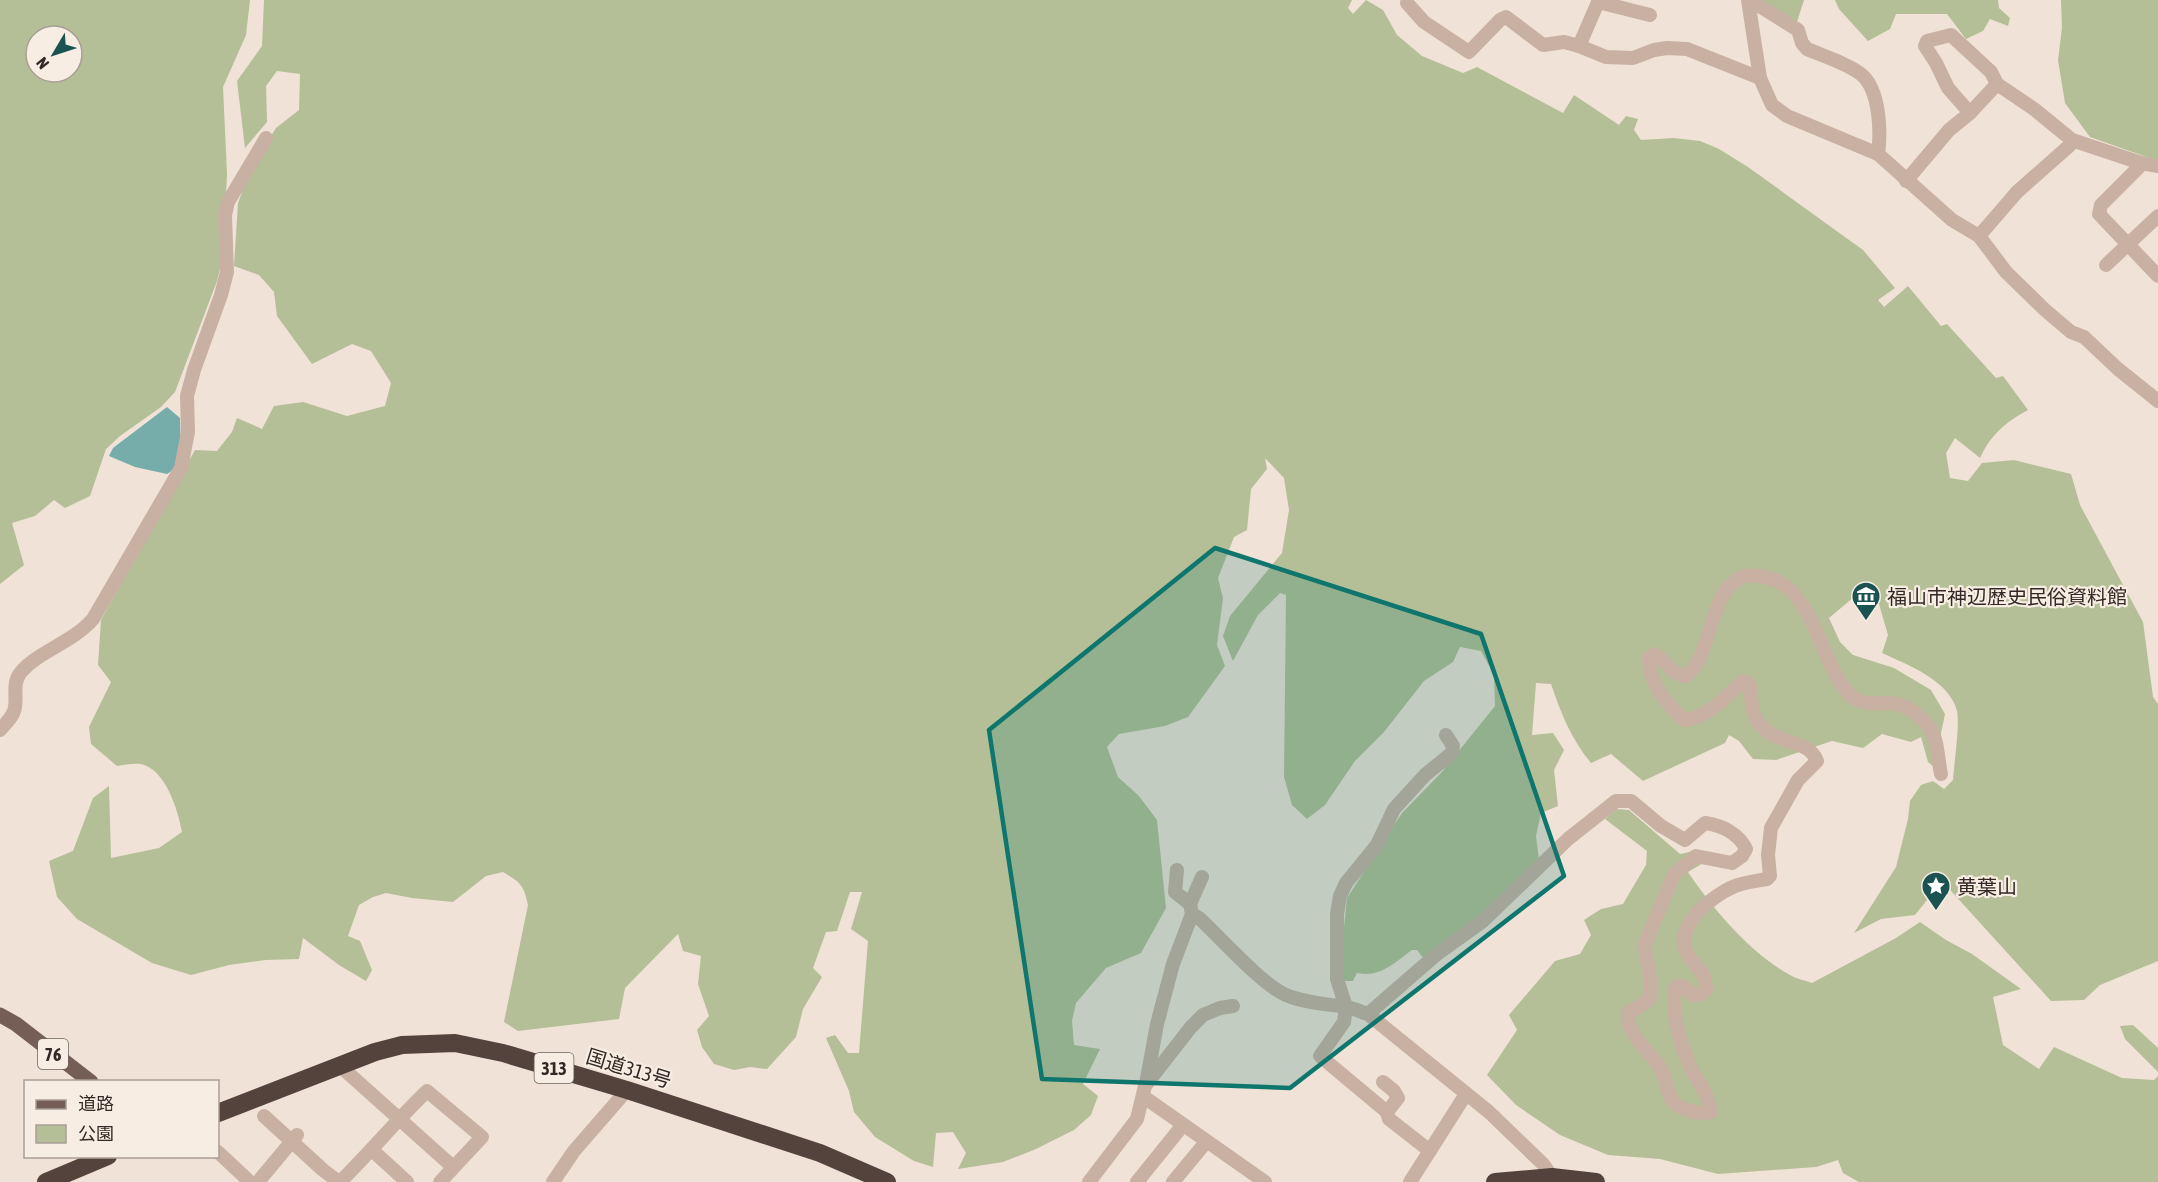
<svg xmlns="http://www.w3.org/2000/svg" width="2158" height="1182" font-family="'Asap Condensed','Noto Sans JP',sans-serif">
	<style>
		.green { fill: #b4bf97; fill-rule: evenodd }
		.water { fill: #76adab }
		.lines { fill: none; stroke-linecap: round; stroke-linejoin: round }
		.minor { stroke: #c8b1a3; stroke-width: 14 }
		.major { stroke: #755e56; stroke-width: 15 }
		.highway { stroke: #54423c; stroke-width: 18 }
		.marked { fill: #0f766e; fill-opacity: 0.2; stroke: #0f766e; stroke-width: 4.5; stroke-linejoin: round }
		.labels { text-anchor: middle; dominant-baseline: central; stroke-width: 4.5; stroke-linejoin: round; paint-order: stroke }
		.shield { fill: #f8ede2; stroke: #6e635e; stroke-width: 1.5 }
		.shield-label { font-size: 18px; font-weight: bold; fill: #332825 }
		.poi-label { font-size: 20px; fill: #332825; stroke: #f8ede2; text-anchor: start }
		.street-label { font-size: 20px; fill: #332825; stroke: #f8ede2 }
	</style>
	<rect width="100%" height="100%" fill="#f0e2d6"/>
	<g class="green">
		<path d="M0,0H250L246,35L223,87L227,174L223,257L217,281L175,392L161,407L120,436L106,449L90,496L65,508L54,500L35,516L12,523L24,565L0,584ZM36,36H72V72H36Z"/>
		<path d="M264,0H1352L1348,8L1353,14L1366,0L1383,10L1397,35L1422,56L1463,73L1477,67L1563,113L1574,95L1619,125L1626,116L1638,119L1634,130L1641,140L1674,138L1700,141L1719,149L1748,167L1863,250L1895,288L1878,300L1884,307L1908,286L1941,326L1947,324L1996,378L2003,376L2028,410C2006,422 1991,434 1980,458L1955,438L1946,453L1950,478L1968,481L1982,463L2014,460L2071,474L2080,505L2143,622L2153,697L2158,704V961L2100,985L2084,1000L2051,1001L1942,881L1915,915L1881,919L1854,933L1896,867L1908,819L1910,801L1921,785L1933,781L1944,789L1953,780C1954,764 1960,725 1957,711C1949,680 1908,665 1882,653L1888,635L1879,604L1861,591L1829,618L1840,642L1853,655L1894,668L1931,690L1945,714L1934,767L1928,762L1921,737L1911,742L1882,734L1863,748L1832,741L1776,760L1753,759L1739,741L1729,735L1725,743L1643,781L1611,754L1591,763C1571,739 1561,713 1551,684L1536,683L1532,735L1553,733L1564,750L1554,770L1558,806L1541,813L1536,836L1539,859L1487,911L1424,959L1417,950H1412C1394,963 1380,978 1357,973L1353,981H1343V937L1347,898L1402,813L1441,773L1495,706L1494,675L1481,651L1460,647L1453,662L1424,681L1384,732L1355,761L1325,805L1307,819L1292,805L1284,777L1286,595L1280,593L1258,615L1233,661L1223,636L1230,616L1282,553L1289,510L1284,478L1265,458L1267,469L1251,489L1247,530L1234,537L1218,578L1223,598L1217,645L1225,666L1188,717L1165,726L1119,734L1107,747L1118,777L1139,796L1157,820L1166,908L1141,953L1106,968L1076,1003L1072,1021L1074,1045L1100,1049L1083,1084L1098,1096L1091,1115L1074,1130L1036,1149L1003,1162L958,1169L966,1153L953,1132L936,1133L933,1167L914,1161L875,1137L854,1112L849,1091L826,1038L835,1035L848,1053H859L868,941L851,929L862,892H850L837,931L826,932L813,968L822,977L803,1009L796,1037L767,1069L750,1067L734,1070L714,1064L702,1047L697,1030L709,1016L698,984L701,956L683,951L678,934L625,988L619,1019L518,1031L504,1022L528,905C524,885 520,882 503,872L486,876L453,902L412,898L386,893L373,897L359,905L348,936L360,941L372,970L366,981L339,965L303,938L299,959L266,960L229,965L191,975L152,963L77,919L57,897L49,861L73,851L93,798L109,786L111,858L159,848L182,832C178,810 166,770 141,764C134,763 124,765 117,766L91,744L89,727L111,682L98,665L101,620L195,450L217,451L232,432L237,418L262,429L274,406L303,402L347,416L385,406L391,383L371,351L352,344L312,364L277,316L274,292L259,275L234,266L238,203L250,170L276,128L299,110L300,74L277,71L266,86L267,122L245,148L237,81L262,46Z"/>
		<path d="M1759,0H1804L1797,22Z"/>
		<path d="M1835,0H1998L1999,8L2010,18L2008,26L1990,19L1983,31L1966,39L1947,14H1896L1890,29L1868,41L1839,9Z"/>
		<path d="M2061,0H2158V161L2090,137L2065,103L2058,60L2062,28Z"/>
		<path d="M1616,809L1629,810L1680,854L1694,851L1717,855L1688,872C1713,909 1750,953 1790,975C1796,979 1805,980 1812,983L1896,938L1920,922L1946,940L1972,954L2021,989L1993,997L2003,1045L2039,1069L2054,1047L2122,1078L2154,1080L2158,1076V1182H1859L1843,1173L1838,1160L1816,1167L1718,1174L1660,1159L1608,1155L1560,1135L1516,1105L1487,1075L1517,1030L1509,1015L1555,961L1580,954L1591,935L1584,920L1601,909L1623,904L1646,865L1647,851L1605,819Z"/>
		<path d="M2133,1025L2158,1048V1072L2125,1039L2120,1026Z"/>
	</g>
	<path class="water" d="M167,407L180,418C180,436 185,464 167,474L135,467L109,456L113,448Z"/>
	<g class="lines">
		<g class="minor">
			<path d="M1748,0L1760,78L1772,105L1787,116L1878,154"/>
			<path d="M1750,0L1798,30L1802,43L1807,49C1823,56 1849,64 1862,75C1880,91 1881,132 1878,154L1952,220L1979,236L2006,272L2045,310L2071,332L2084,337L2118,369L2158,401"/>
			<path d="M1598,2L1650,15"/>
			<path d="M1407,3L1424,22L1469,52L1500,20L1506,17L1543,45L1564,42L1579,46L1606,57L1633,58L1654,50L1667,48L1687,49L1760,78"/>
			<path d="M1579,46L1599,0"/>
			<path d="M1970,113L1948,88L1936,63L1925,46L1927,41L1951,35L1991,72L1997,84L2034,109L2072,140L2141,163L2158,166"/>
			<path d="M2141,163L2139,167L2101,205L2099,214L2158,276"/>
			<path d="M1906,181L1949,130L1970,113L1997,84"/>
			<path d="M1979,236L2017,192L2069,146L2072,140"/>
			<path d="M2106,265L2158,216"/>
			<path d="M0,730C6,723 14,716 15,707C17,694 12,683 21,672C39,651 72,643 93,619L181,468L188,432L187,396L194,370L221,295L227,272L225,215L228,202L266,138"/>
			<path d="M1177,870L1175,892L1190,904"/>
			<path d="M1192,914L1199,918C1220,937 1262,985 1286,995C1305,1003 1326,1004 1346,1007C1353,1008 1361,1012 1368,1014L1489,1112L1543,1164L1552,1177"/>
			<path d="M1368,1014L1437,954L1483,921L1568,839L1616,801H1631L1661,826L1685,840L1705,823C1722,825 1739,834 1746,849L1742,856L1732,863L1696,856L1674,874L1645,944C1645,958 1656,992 1648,1000C1643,1005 1634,1009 1628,1013C1626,1035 1651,1052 1661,1069C1667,1078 1666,1092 1672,1100C1678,1110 1701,1115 1711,1112C1708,1092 1698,1083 1690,1066C1681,1047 1670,1008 1675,988L1681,985L1693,995L1702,994L1706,989C1705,968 1695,969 1687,953C1673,926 1713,895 1735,886C1745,882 1756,881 1767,879L1770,876L1768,855L1771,828L1798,780L1817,761C1807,735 1768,748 1754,714C1751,706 1751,694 1750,685L1744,681C1727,695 1707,719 1684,720C1667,704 1648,683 1649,658L1654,654C1669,661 1667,673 1686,676C1715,653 1706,591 1744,576C1747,575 1753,576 1757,576C1813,579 1818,659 1848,693C1864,711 1885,698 1903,706C1914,710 1925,721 1931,730C1938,741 1938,761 1941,774"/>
			<path d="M339,1065L453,1167"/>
			<path d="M1383,1082L1394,1091L1398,1098L1387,1112L1389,1119L1430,1151"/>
			<path d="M1146,1084L1157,1024L1173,964L1192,914L1190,904L1202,877"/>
			<path d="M1144,1097L1265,1182"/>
			<path d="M1387,1112L1320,1056L1344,1022L1346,1007L1337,979V914L1340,896L1346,883L1377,845L1394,809L1425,775L1452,753L1453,746L1446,735"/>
			<path d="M264,1116L323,1170L339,1182"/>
			<path d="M372,1150L407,1182"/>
			<path d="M218,1152L250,1182"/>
			<path d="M258,1182L297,1135"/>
			<path d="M340,1182C370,1152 397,1120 427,1091L482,1137L440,1182"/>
			<path d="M553,1182L574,1151L627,1090"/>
			<path d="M1089,1182L1137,1119L1145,1086L1191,1027L1203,1015L1220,1008L1233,1006"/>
			<path d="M1137,1182L1183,1125"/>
			<path d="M1173,1182L1206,1142"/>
			<path d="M1410,1182L1466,1094"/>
		</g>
		<path class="major" d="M0,1015L16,1024L91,1082"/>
		<g class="highway">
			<path d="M218,1113L375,1052L402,1045L455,1043L503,1053L627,1090L820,1153L887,1182"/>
			<path d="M46,1182L108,1156"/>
			<path d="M1495,1182L1552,1177L1596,1182"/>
		</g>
	</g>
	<path class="marked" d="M1215,548L1481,634L1564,876L1290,1088L1042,1079L989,730Z"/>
	<defs>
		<g id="museum-pin" transform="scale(1.5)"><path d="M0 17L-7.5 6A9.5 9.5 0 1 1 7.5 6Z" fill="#1b5353" stroke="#f8ede2"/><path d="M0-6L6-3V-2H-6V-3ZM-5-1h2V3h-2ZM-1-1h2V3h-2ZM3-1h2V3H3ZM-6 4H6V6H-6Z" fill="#fff"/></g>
		<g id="sight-pin" transform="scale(1.5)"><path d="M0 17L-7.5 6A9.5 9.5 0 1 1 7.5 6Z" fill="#1b5353" stroke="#f8ede2"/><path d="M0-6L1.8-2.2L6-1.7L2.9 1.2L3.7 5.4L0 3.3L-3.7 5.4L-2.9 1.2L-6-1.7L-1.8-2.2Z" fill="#fff"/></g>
	</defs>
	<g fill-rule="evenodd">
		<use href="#museum-pin" x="1866" y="596"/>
		<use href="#sight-pin" x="1936" y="886"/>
	</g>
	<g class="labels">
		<g class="shield">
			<rect x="38" y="1039" width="30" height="30" rx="4.5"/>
			<rect x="534.5" y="1053" width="39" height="30" rx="4.5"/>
		</g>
		<g class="shield-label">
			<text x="53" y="1054">76</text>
			<text x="554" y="1068">313</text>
		</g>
		<g class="poi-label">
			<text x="1887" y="596">福山市神辺歴史民俗資料館</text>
			<text x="1957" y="886">黄葉山</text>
		</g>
		<g class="street-label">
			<text transform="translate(629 1068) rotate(17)">国道313号</text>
		</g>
	</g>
	<rect x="24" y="1080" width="195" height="78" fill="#f8ede2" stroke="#a99e96" stroke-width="1.5"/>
	<rect x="36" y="1100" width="30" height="9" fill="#755e56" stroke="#a99e96" stroke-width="1.5"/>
	<text x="78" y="1110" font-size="18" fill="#332825">道路</text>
	<rect x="36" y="1125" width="30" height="18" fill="#b4bf97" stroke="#a99e96" stroke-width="1.5"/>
	<text x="78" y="1140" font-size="18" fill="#332825">公園</text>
	<g transform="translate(54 54) rotate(231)"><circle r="28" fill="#f8ede2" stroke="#a99e96" stroke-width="1.5"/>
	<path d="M0-4.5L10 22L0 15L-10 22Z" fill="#1b5353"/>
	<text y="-9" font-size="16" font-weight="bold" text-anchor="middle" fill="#332825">N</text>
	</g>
</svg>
